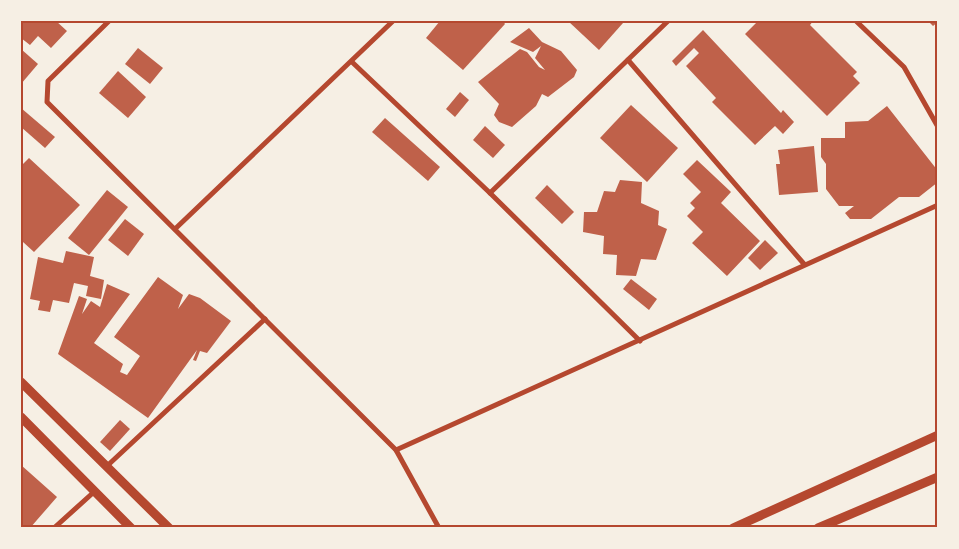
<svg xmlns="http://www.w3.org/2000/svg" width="959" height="549" font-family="'Varela Round',sans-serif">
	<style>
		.building { fill: #bf614a }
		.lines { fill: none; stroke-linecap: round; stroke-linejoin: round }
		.minor { stroke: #b5482f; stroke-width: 5 }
		.tertiary { stroke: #b5482f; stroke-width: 9 }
		.neatline { fill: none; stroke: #b5482f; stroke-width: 2 }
	</style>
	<rect width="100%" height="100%" fill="#f6efe4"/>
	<g class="building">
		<path d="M21,21H56L67,31L51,48L38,36L30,45L21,38Z"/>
		<path d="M440,21H503L505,24L463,70L426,38Z"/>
		<path d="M568,21H621L623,23L599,50Z"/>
		<path d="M758,21H813L810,25L857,72L853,76L860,83L827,116L745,34Z"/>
		<path d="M928,21H938V22L933,26Z"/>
		<path d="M529,28L542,42L561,51L577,70L574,77L548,97L542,94L536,106L512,127L499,122L494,115L499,104L478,82L520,49L527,52L539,67L545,70L535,58L541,46L533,52L510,42Z"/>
		<path d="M703,30L781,113L783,110L794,122L783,134L775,126L755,145L712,102L716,98L686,66L699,53L694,48L676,66L672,61Z"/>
		<path d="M138,48L163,68L150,84L125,64Z"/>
		<path d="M21,49L38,64L21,84Z"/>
		<path d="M118,71L146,97L128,118L99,93Z"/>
		<path d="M460,92L469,100L455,117L446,109Z"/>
		<path d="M631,105L678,148L647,182L600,138Z"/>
		<path d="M887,106L938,171V182L919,197H899L871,219H850L845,213L854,206H839L826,189V164L821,157V138H845V122L868,121Z"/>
		<path d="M21,108L55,137L45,148L21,127Z"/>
		<path d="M385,118L440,167L428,181L372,132Z"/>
		<path d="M485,126L505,145L493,158L473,140Z"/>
		<path d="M814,146L818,192L779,195L776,164H780L778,150Z"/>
		<path d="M29,158L80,205L34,252L23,242L21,244V166Z"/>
		<path d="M697,160L731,192L721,203L760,241L727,276L692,243L703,232L687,216L695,208L690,203L701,192L683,174Z"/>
		<path d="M620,180L642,182L641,203L659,211L658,225L667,229L656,260L641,259L636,276L616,275L617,255L603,254L604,236L583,232L584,212H597L604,191L615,192Z"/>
		<path d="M547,185L574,212L562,224L535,198Z"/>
		<path d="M107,190L128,207L89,255L68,238Z"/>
		<path d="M125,219L144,234L128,256L108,240Z"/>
		<path d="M765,240L778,253L760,270L748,258Z"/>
		<path d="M66,251L94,257L90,276L104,280L101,299L86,296L88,286L74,283L69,303L53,300L50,312L38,310L40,301L30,299L38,257L63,263Z"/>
		<path d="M158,277L183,295L178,309L189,294L200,298L231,321L207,353L200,351L196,361L193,360L197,350L148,418L58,354L79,296L87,299L82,314L91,301L100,307L107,284L130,294L94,343L123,364L120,372L127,375L140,356L114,337Z"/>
		<path d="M631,279L657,299L649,310L623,289Z"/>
		<path d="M120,420L130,429L110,451L100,442Z"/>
		<path d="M21,465L57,497L30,528H21Z"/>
	</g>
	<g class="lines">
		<g class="minor">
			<path d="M109,21L48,81L47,102L396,450L439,528"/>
			<path d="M856,21L904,67L938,127"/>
			<path d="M628,60L804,264"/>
			<path d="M352,62L490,193L640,341"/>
			<path d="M490,193L668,21"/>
			<path d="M175,229L393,21"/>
			<path d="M396,450L938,205"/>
			<path d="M107,466L265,319"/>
			<path d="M54,528L95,491"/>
		</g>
		<g class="tertiary">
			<path d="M21,382L169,528"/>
			<path d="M21,417L131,528"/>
			<path d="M733,528L938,435"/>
			<path d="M818,528L938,477"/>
		</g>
	</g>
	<rect width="959" height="549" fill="none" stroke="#f6efe4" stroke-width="45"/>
	<rect x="22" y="22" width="914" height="504" class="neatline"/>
</svg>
